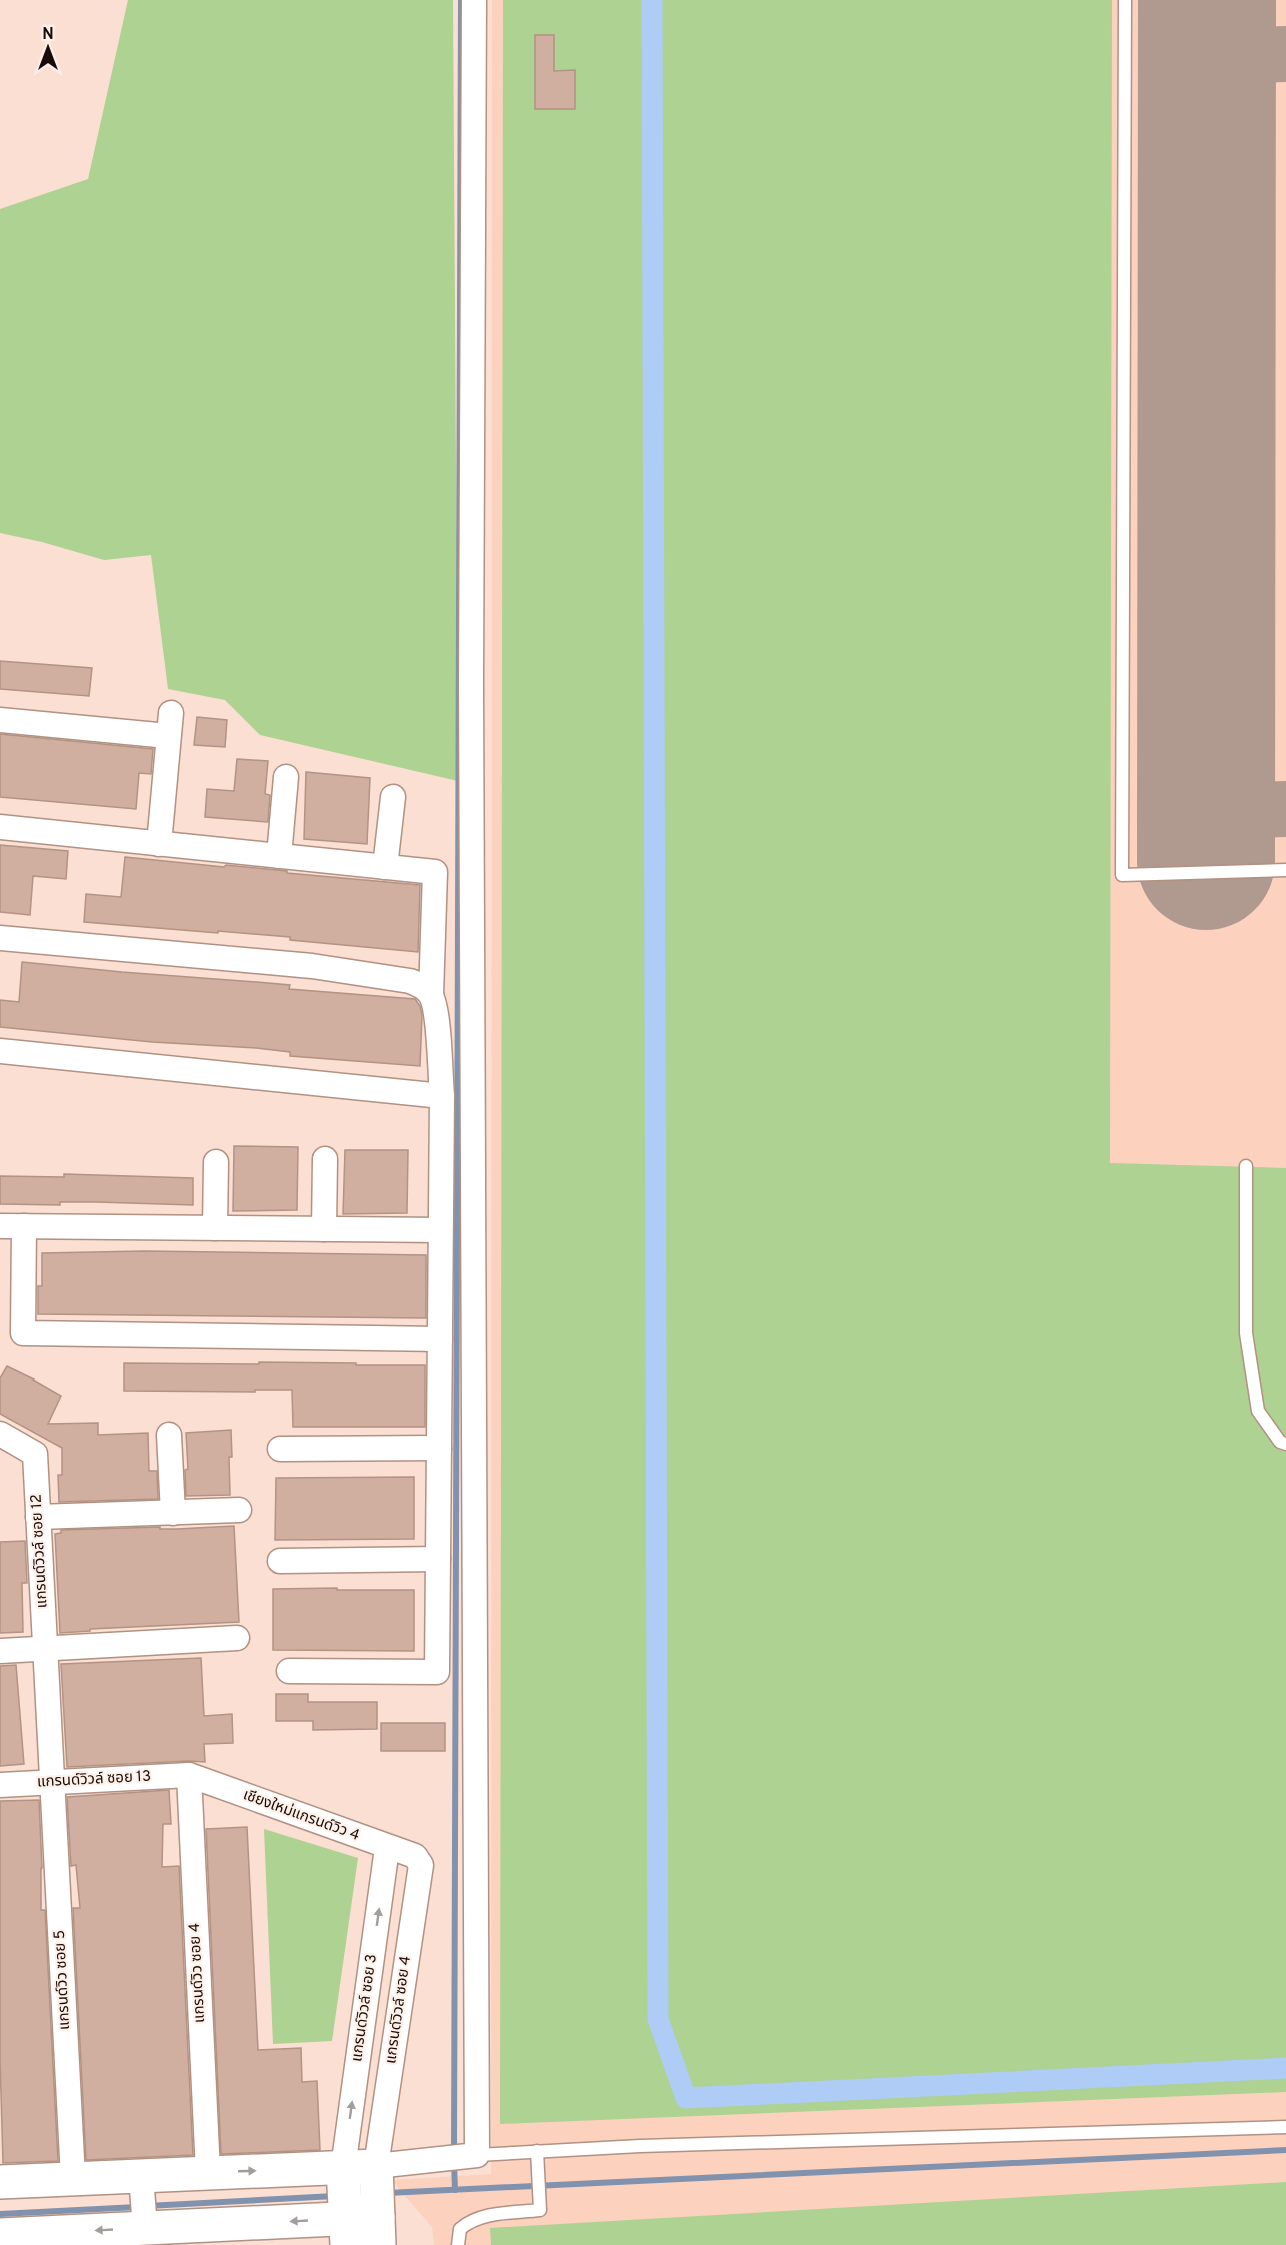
<svg xmlns="http://www.w3.org/2000/svg" width="1286" height="2245" font-family="Overpass,'Noto Sans Thai',sans-serif">
	<style>
		.built { fill: #fcd2bf }
		.green { fill: #add292 }
		.lines { fill: none; stroke-linecap: round; stroke-linejoin: round }
		.stream { stroke: #8192ae; stroke-width: 6 }
		.canal { stroke: #aeccf5; stroke-width: 21 }
		.taxiway { stroke: #b09a90; stroke-width: 56 }
		.runway { stroke: #b09a90; stroke-width: 138 }
		.building { fill: #d0afa0; stroke: #b39384; stroke-width: 1.5 }
		.lane-casing { stroke: #b19182; stroke-width: 15 }
		.street-casing { stroke: #b19182; stroke-width: 27 }
		.secondary-casing { stroke: #b19182; stroke-width: 36 }
		.lane { stroke: #fff; stroke-width: 12 }
		.street { stroke: #fff; stroke-width: 24 }
		.secondary { stroke: #fff; stroke-width: 33 }
		.oneway { fill: #a29e9c }
		.labels { text-anchor: middle; dominant-baseline: central; stroke-width: 4.5; stroke-linejoin: round; paint-order: stroke }
		.street-label { font-size: 15px; fill: #170c07; stroke: #fef0e9 }
	</style>
	<rect width="100%" height="100%" fill="#fbdfd3"/>
	<path class="built" d="M492,0H1286V2245H434L432,2227L391,2180L491,2174Z"/>
	<g class="green">
		<path d="M128,0H453L458,781L260,735L225,700L168,689L151,555L104,560L42,542L0,533V209L88,179Z"/>
		<path d="M503,0H1112L1110,1163L1286,1168V2092L500,2124Z"/>
		<path d="M264,1829L358,1858L332,2041L273,2044Z"/>
		<path d="M1286,2182V2245H491L490,2228Z"/>
	</g>
	<g class="lines">
		<g class="stream">
			<path d="M454,2153L461,0"/>
			<path d="M454,2164L455,2190"/>
			<path d="M387,2193L1286,2150"/>
			<path d="M147,2206L335,2196"/>
			<path d="M0,2214L137,2207"/>
		</g>
		<path class="canal" d="M652,0L658,2019L686,2098L1286,2068"/>
		<g class="taxiway">
			<path d="M1207,56L1286,54"/>
			<path d="M1206,811L1286,809"/>
		</g>
		<path class="runway" d="M1206,861L1207,0"/>
	</g>
	<g class="building">
		<path d="M535,35H554V71L575,70V109H535Z"/>
		<path d="M0,661L92,668L89,696L0,689Z"/>
		<path d="M197,717L227,720L225,747L194,745Z"/>
		<path d="M0,734L153,749L151,774L139,773L136,809L0,797Z"/>
		<path d="M237,759L268,761L265,794L270,795L268,822L205,817L207,789L234,791Z"/>
		<path d="M306,772L370,778L367,844L304,839Z"/>
		<path d="M0,845L68,851L66,879L33,876L30,915L0,912Z"/>
		<path d="M125,857L224,867L226,865L287,871V873L420,885L418,952L290,940V937L253,934L218,931V933L84,922L86,894L121,897Z"/>
		<path d="M22,962L122,972L257,982L290,985L289,989L415,999L420,1006L422,1015L420,1066L290,1056V1052L256,1048L152,1042L0,1027V1000L19,1002Z"/>
		<path d="M234,1146L298,1147L297,1210L233,1211Z"/>
		<path d="M345,1150H408L407,1213L343,1214Z"/>
		<path d="M64,1174L193,1178V1205L96,1202H60V1205L0,1204V1176L64,1177Z"/>
		<path d="M145,1251L426,1255V1318L38,1314V1286H42V1253Z"/>
		<path d="M259,1362L356,1363V1365H425V1427H293L292,1390H255V1392L124,1391V1363L259,1364Z"/>
		<path d="M7,1366L34,1379L33,1380L61,1396L48,1424L98,1423V1435L148,1433L149,1471H157L158,1499L59,1502L58,1475H62V1448L0,1414V1378Z"/>
		<path d="M231,1430L232,1457H229L230,1495L186,1496L185,1470L188,1469L186,1433Z"/>
		<path d="M414,1477V1539L275,1540L276,1478Z"/>
		<path d="M234,1526L239,1622L90,1629V1631L60,1633L55,1534L61,1533V1530L160,1527V1529H177Z"/>
		<path d="M25,1541L27,1583H22L23,1632L0,1633V1542Z"/>
		<path d="M337,1588V1590H414V1651L273,1650V1589Z"/>
		<path d="M201,1658L204,1716L232,1714L233,1743L204,1744L205,1762L188,1761L67,1767L61,1664Z"/>
		<path d="M16,1665L24,1764L0,1766V1666Z"/>
		<path d="M276,1694H308V1702H377V1729L313,1730V1721H276Z"/>
		<rect x="381" y="1723" width="64" height="28"/>
		<path d="M169,1790L171,1824H163L162,1867L179,1866L193,2155L86,2160L73,1908H80L76,1865L71,1866L67,1797Z"/>
		<path d="M39,1800L42,1868H41V1910H45L58,2161L3,2163L0,2059V1801Z"/>
		<path d="M247,1827L258,2050L301,2048L302,2082L317,2081L320,2150L221,2154L206,1829Z"/>
	</g>
	<g class="lines">
		<g class="lane-casing">
			<g id="lane">
				<path d="M1125,0L1122,875L1286,870"/>
				<path d="M1246,1166V1333L1258,1411L1280,1442L1286,1444"/>
				<path d="M477,2155L640,2146L1286,2127"/>
				<path d="M458,2245L460,2229C481,2211 513,2213 540,2210L537,2151"/>
			</g>
		</g>
		<g class="street-casing">
			<g id="street">
				<path d="M0,720L168,736"/>
				<path d="M0,827L435,872L431,995"/>
				<path d="M159,844L171,713"/>
				<path d="M279,856L286,777"/>
				<path d="M385,867L393,797"/>
				<path d="M0,938L312,966L410,981C418,984 425,987 430,994C440,1008 440,1076 442,1096L437,1672L289,1671"/>
				<path d="M0,1051L442,1096"/>
				<path d="M0,1226L440,1230"/>
				<path d="M24,1226L23,1333L440,1339"/>
				<path d="M215,1228L216,1162"/>
				<path d="M324,1229L325,1159"/>
				<path d="M0,1434L35,1454L73,2178"/>
				<path d="M169,1435L173,1513"/>
				<path d="M280,1449L439,1448"/>
				<path d="M38,1517L239,1510"/>
				<path d="M280,1561L438,1559"/>
				<path d="M0,1651L237,1638"/>
				<path d="M189,1775L208,2172"/>
				<path d="M0,1785L189,1775L415,1856L421,1865L376,2166L477,2155L471,683L474,0"/>
				<path d="M343,2168L387,1848"/>
				<path d="M141,2175L145,2229"/>
			</g>
		</g>
		<g class="secondary-casing">
			<g id="secondary">
				<path d="M343,2168L347,2245"/>
				<path d="M0,2182L376,2166L379,2245"/>
				<path d="M0,2235L378,2217"/>
			</g>
		</g>
		<use href="#lane" class="lane"/>
		<use href="#street" class="street"/>
		<use href="#secondary" class="secondary"/>
	</g>
	<defs><path id="oneway-solid" d="M-6-.8H1V-3.2L6.5 0L1 3.2V.8H-6Z" transform="scale(1.5)"/></defs>
	<g class="oneway">
		<use href="#oneway-solid" transform="translate(378 1917) rotate(-82)"/>
		<use href="#oneway-solid" transform="translate(351 2110) rotate(-82)"/>
		<use href="#oneway-solid" transform="translate(247 2171) rotate(-2)"/>
		<use href="#oneway-solid" transform="translate(299 2221) rotate(177)"/>
		<use href="#oneway-solid" transform="translate(104 2230) rotate(177)"/>
	</g>
	<g class="labels">
		<g class="street-label">
			<text transform="translate(40 1551) rotate(-93)">แกรนด์วิวล์ ซอย 12</text>
			<text transform="translate(94 1780) rotate(-3)">แกรนด์วิวล์ ซอย 13</text>
			<text transform="translate(301 1816) rotate(20)">เชียงใหม่แกรนด์วิว 4</text>
			<text transform="translate(198 1973) rotate(-93)">แกรนด์วิว ซอย 4</text>
			<text transform="translate(63 1980) rotate(-93)">แกรนด์วิว ซอย 5</text>
			<text transform="translate(365 2008) rotate(-82)">แกรนด์วิวล์ ซอย 3</text>
			<text transform="translate(399 2010) rotate(-82)">แกรนด์วิวล์ ซอย 4</text>
		</g>
	</g>
	<g transform="translate(48 48)" stroke="#fef0e9" stroke-width="4.5" paint-order="stroke">
	<path d="M0-4.5L10 22L0 15L-10 22Z" fill="#170c07"/>
	<text y="-9" font-size="16" font-weight="bold" text-anchor="middle" fill="#170c07">N</text>
	</g>
</svg>
